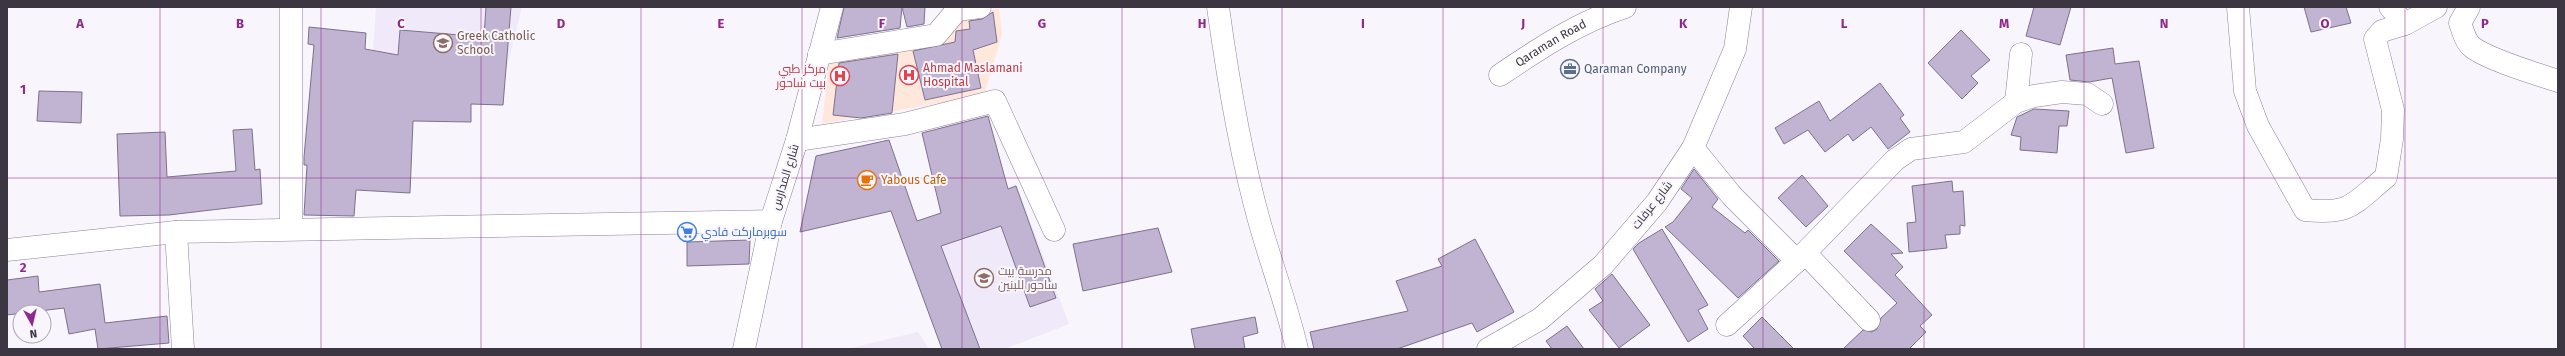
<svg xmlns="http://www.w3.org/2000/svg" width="2565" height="356" font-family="'Fira Sans',Cairo,sans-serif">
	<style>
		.built { fill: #f0e9f9 }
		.medical { fill: #ffe7dc }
		.building { fill: #c1b3d2; stroke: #7e718e }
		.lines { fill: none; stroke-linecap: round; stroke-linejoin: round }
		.minor-casing { stroke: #8e819e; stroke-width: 23 }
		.minor { stroke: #fff; stroke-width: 22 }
		.grid { fill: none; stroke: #8f288d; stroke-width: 1; stroke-opacity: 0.55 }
		.labels { text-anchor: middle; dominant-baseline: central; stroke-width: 4; stroke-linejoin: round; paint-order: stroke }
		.education-label { font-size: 12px; fill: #785e54; stroke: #f8f5fc; text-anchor: start }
		.street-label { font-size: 12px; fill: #3c3643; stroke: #f8f5fc }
		.health-label { font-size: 12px; fill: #be3a42; stroke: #f8f5fc; text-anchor: start }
		.service-label { font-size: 12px; fill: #4e5e75; stroke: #f8f5fc; text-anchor: start }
		.food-label { font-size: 12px; fill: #c56008; stroke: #f8f5fc; text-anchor: start }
		.shop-label { font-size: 12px; fill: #366cbe; stroke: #f8f5fc; text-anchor: start }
		.grid-label { font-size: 13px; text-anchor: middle; font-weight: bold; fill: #8f288d; stroke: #f8f5fc; stroke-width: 4; stroke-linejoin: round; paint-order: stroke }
	</style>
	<rect width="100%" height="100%" fill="#f8f5fc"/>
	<g class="built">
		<path d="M376,7H522L502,87L371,80Z"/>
		<path d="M1016,184L1069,324L1005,349H945L899,231Z"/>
		<path d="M918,332L929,349H847Z"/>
	</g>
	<path class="medical" d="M999,9L1002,34L984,95L822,124L830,55L947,37L962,13Z"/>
	<g class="building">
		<path d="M486,7H511L503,105L471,104V122L413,121L410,193L356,190L354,216L304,215L307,165H304V157L314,45L308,44L309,27L366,33L365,49L398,55L400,30L484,37Z"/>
		<path d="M844,7H902L900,28L837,38Z"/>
		<path d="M902,7H925L924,24L907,27Z"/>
		<path d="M2034,7H2071L2060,45L2026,36Z"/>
		<path d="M2304,7H2346L2351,23L2311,32Z"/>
		<path d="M993,12L997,42L973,50L981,88L925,100L913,51L955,42L956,31L970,29L969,21L982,19Z"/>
		<path d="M1961,30L1990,60L1971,76L1978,83L1962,99L1928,63Z"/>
		<path d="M2113,48L2115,64L2139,61L2154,148L2126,153L2112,78L2089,82L2070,80L2066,55Z"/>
		<path d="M898,54L892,113L861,118L833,115L839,63Z"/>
		<path d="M1880,83L1904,115L1900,118L1910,132L1888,149L1871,127L1853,141L1848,134L1825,152L1808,130L1784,144L1775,128L1819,101L1830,121Z"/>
		<path d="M39,91L82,92L81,123L37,121Z"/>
		<path d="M2034,109L2069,111L2067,126H2059L2057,153L2020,150L2021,137L2011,135L2017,117Z"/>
		<path d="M988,116L1008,189L1016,186L1056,298L1030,307L1001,226L941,246L980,349H942L891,211L800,232L816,156L889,140L917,221L941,213L922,133Z"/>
		<path d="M252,129L255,170L260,169L262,204L169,215L120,216L117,134L165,132L167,177L236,171L233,130Z"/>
		<path d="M1694,169L1718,199L1712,207L1745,233L1748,230L1779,261L1738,298L1665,227L1673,222L1692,198L1681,189Z"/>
		<path d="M1802,175L1828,206L1806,227L1778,198Z"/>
		<path d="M1952,181L1953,192L1963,191L1965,226L1960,225V234L1945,235L1947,248L1909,252L1907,223L1916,222L1912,186Z"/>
		<path d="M1871,224L1903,253L1891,254L1903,267L1895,275L1932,315L1920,326L1926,332L1909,349H1843L1863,330L1872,332L1877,329L1881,318L1897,303L1844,251Z"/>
		<path d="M1158,228L1172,272L1083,291L1073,244Z"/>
		<path d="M1662,229L1708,305L1698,310L1708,329L1688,342L1633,249L1639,243Z"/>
		<path d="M1475,239L1514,312L1477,332L1472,323L1397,349H1314L1310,332L1408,311L1396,281L1442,266L1438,259Z"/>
		<path d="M750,240L749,264L687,266V242Z"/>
		<path d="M1612,274L1650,325L1619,348L1589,310L1603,301L1595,289Z"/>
		<path d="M38,276L39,292L100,284L105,323L167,316L169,343L98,349L95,329L69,334L64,308L7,315V280Z"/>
		<path d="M1255,317L1258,333L1243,337L1245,349H1195L1191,329Z"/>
		<path d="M1762,317L1794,349H1755L1743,336Z"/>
		<path d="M1567,326L1584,349H1552L1546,341Z"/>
	</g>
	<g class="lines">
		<g class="minor-casing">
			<g id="minor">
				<path d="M291,7V229"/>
				<path d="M1218,7C1228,80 1240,153 1260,224C1272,266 1287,306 1297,349"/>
				<path d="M2238,7L2245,91L2258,126L2305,210C2351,215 2353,204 2386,177L2392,139L2393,110L2375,39L2382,31L2405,24L2436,7"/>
				<path d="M2390,7L2405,24"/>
				<path d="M2469,7L2460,23C2463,31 2465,41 2472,47C2489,60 2537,74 2558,81"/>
				<path d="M819,54L936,35L957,10L980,7"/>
				<path id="s1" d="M1500,75C1540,48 1579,22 1625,7"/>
				<path d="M2016,102L2021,54"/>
				<path d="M797,140L905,124L995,101L1054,230"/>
				<path d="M1693,148L1732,196L1797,261"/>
				<path d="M176,232L183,349"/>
				<path d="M7,250L176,232L771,221"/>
				<path d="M1805,253L1869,320"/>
				<path d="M1727,325L1797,261L1895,160L1911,149L1964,142L2016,102L2034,96L2062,92L2087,94L2102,104"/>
				<path d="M744,349L771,221L797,140L832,7"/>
				<path d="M1488,349L1540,319L1603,265L1657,202L1693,148L1735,49L1741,7"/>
			</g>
		</g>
		<use href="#minor" class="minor"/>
	</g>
	<path class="grid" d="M160,7V349M321,7V349M481,7V349M641,7V349M802,7V349M962,7V349M1122,7V349M1282,7V349M1443,7V349M1603,7V349M1763,7V349M1924,7V349M2084,7V349M2244,7V349M2405,7V349M7,178H2558"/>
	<defs>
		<g id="school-ring" transform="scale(1)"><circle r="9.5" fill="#f8f5fc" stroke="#8d6e63" stroke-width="1.5"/><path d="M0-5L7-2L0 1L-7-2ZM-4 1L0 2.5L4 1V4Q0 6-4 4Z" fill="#8d6e63"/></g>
		<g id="office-ring" transform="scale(1)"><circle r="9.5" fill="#f8f5fc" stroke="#5c6f8a" stroke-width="1.5"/><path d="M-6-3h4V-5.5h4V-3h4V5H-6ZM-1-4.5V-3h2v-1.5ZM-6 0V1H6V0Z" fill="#5c6f8a"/></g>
		<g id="hospital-ring" transform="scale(1)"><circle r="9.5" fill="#f8f5fc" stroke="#e0444e" stroke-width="1.5"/><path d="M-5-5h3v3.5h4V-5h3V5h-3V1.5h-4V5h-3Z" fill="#e0444e"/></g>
		<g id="cafe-ring" transform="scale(1)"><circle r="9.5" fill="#f8f5fc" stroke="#e8710a" stroke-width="1.5"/><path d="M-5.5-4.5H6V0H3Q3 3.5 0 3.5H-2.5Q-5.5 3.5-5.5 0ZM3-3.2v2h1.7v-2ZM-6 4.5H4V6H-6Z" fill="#e8710a"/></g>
		<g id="supermarket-ring" transform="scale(1)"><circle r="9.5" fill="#f8f5fc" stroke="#3f7fe0" stroke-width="1.5"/><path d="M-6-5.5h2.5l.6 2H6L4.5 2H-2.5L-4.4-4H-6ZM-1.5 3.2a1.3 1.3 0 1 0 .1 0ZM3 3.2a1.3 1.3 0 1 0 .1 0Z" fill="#3f7fe0"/></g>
	</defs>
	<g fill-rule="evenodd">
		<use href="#school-ring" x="443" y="43"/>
		<use href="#office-ring" x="1570" y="69"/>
		<use href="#hospital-ring" x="909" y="75"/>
		<use href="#hospital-ring" x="840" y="76"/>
		<use href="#cafe-ring" x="867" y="180"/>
		<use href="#supermarket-ring" x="687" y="232"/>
		<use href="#school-ring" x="984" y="278"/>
	</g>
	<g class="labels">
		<g class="education-label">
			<text x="457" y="36">Greek Catholic<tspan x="457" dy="14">School</tspan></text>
			<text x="998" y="271">مدرسة بيت<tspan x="998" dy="14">ساحور للبنين</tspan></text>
		</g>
		<g class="street-label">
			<text stroke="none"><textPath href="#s1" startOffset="60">Qaraman Road</textPath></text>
			<text transform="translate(785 177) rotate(-73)">شارع المدارس</text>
			<text transform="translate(1652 205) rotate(-52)">شارع عرفات</text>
		</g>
		<g class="health-label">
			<text x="923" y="68">Ahmad Maslamani<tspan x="923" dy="14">Hospital</tspan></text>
			<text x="826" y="69" text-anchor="end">مركز طبي<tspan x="826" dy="14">بيت ساحور</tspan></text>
		</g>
		<g class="service-label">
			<text x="1584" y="69">Qaraman Company</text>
		</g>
		<g class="food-label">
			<text x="881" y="180">Yabous Cafe</text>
		</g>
		<g class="shop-label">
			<text x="701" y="232">سوبرماركت فادي</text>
		</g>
	</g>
	<g class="grid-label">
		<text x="80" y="28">A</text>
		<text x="240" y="28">B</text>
		<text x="401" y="28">C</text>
		<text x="561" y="28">D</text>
		<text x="721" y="28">E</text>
		<text x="882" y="28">F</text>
		<text x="1042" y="28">G</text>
		<text x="1202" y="28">H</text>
		<text x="1363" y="28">I</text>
		<text x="1523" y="28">J</text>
		<text x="1683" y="28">K</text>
		<text x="1844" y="28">L</text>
		<text x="2004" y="28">M</text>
		<text x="2164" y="28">N</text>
		<text x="2325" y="28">O</text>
		<text x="2485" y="28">P</text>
		<text x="23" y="94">1</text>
		<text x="23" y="272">2</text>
	</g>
	<rect width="2565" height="356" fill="none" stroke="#3c3643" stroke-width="16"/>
	<g transform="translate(32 324) rotate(172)"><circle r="19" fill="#f8f5fc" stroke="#ada9b2"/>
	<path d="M0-3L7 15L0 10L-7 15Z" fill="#8f288d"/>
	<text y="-6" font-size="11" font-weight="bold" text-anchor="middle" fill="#3c3643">N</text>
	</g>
</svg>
